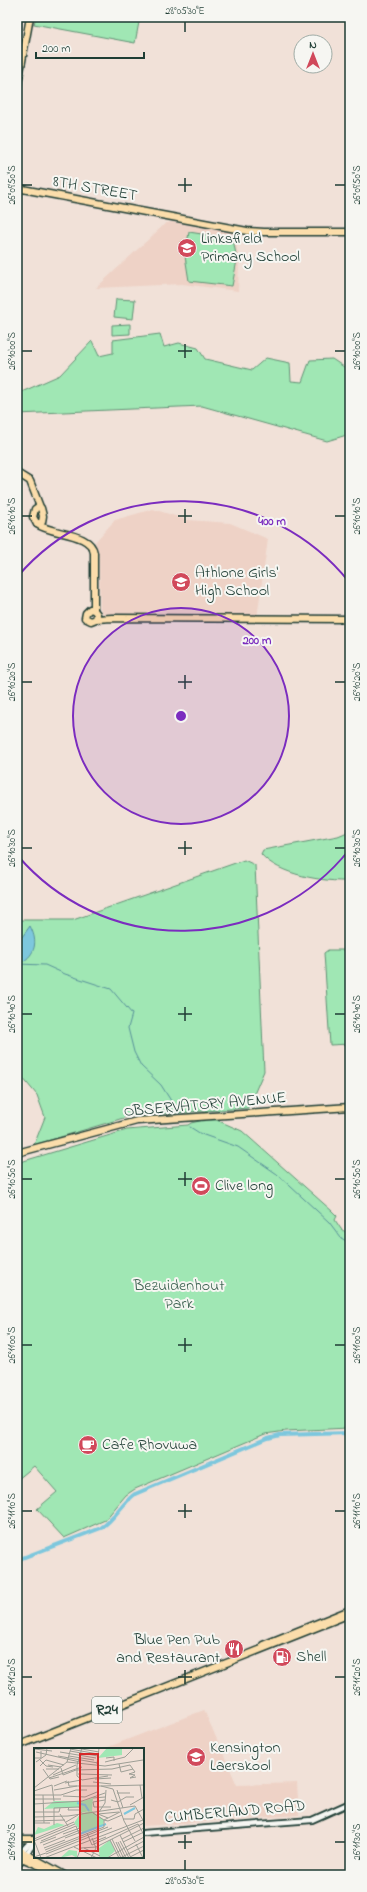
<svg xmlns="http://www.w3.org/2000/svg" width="367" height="1892" font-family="'Indie Flower',sans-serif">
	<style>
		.built { fill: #eed2c6 }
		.green { fill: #a0e7b4; stroke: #609274 }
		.water { fill: #7dc7dd; stroke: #579099 }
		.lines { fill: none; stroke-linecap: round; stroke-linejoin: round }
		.stream { stroke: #579099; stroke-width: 1 }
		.canal { stroke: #7dc7dd; stroke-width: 4 }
		.minor-casing { stroke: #1f3d34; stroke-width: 8 }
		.major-casing { stroke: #1f3d34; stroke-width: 9 }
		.minor { stroke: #f6f6f2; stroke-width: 4.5 }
		.major { stroke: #fbddab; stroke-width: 6 }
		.ticks { fill: none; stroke: #1f3d34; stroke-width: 1.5 }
		.ring { fill: none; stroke: #7b2cbf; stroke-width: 2 }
		.labels { text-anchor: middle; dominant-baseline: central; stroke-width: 4; stroke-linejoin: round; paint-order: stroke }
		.shield { fill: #f6f6f2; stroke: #60746d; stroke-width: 1 }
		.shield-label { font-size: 15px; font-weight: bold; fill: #1f3d34 }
		.street-label { font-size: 16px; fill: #1f3d34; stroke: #f6f6f2 }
		.poi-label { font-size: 16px; fill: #1f3d34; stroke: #f6f6f2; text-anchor: start }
		.park-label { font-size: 16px; fill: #395f4e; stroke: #f6f6f2 }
		.inset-river { fill: none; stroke: #7dc7dd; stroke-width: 2 }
		.inset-road { fill: none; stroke: #9d9f96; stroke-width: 1 }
		.view { fill: #d62828; fill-opacity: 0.15; stroke: #d62828; stroke-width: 2 }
		.inset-edge { fill: none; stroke: #1f3d34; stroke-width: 2 }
		.centre { fill: #7b2cbf; stroke: #f6f6f2; stroke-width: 2 }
		.ring-label { font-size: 12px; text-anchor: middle; font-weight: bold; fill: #7b2cbf; stroke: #f6f6f2; stroke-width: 4; stroke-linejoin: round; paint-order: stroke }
		.neatline { fill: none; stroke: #1f3d34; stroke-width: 1.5 }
		.ticks-label { font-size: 10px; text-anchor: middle; fill: #1f3d34 }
	</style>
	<rect width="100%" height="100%" fill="#f1e1d8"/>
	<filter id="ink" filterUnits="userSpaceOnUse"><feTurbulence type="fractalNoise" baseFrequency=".025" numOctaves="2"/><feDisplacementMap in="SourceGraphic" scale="8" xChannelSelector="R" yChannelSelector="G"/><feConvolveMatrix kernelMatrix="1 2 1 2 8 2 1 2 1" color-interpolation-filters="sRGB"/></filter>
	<g filter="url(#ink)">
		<g class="built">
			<path d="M173,222L235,233L239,262L238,291L182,284L96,288L166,223Z"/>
			<path d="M153,509L188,520L230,523L268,539L257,618L106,619L100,608L99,556L95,542L115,520Z"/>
			<path d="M204,1710L237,1785L297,1783L299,1815L143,1826V1749H103Z"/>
		</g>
		<g class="green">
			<path d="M36,17H140L135,43L34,24Z"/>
			<path d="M189,232L233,239L237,260L232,286L189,281L185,256Z"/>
			<path d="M116,299L135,300L133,319L114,317Z"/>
			<path d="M130,324V334L112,335V325Z"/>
			<path d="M160,334L164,347L179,343L198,348L205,359L252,370L266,358L290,363L291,381L302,382L310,360L332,359L350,371V434L327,441L202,406L17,414V394L60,375L92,341L99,356L113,353V340Z"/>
			<path d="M350,831V881C324,882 278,875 261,854L263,850L338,836Z"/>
			<path d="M244,860L255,865L264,1071L248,1108L130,1116L34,1145L45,1117L37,1095L17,1071V920H73Z"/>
			<path d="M328,950H350V1044L330,1045L324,953Z"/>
			<path d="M212,1118L242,1131L332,1211L337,1216L335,1220L341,1229L350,1235L349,1428L286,1431L265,1434L135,1489L126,1495L105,1520L64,1538L37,1509L57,1492L34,1466L17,1480V1163L127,1130L188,1125L191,1123Z"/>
		</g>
		<path class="water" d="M30,926C37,939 37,952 24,961H17V939L22,937Z"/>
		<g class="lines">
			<g class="stream">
				<path d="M17,964L45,965L65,974L111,989L132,1014L128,1028L134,1052L141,1066L161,1085L180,1115"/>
				<path d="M190,1127L201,1134L238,1147L277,1174L329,1222L341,1238L350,1243"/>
			</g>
			<path class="canal" d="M17,1560L101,1528C115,1519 122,1503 135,1494L268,1438L280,1435L350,1433"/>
			<g class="minor-casing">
				<g id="minor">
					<path d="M143,1833L312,1820L350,1803"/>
					<path d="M19,1862L22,1851L33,1839"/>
					<path d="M17,1866L35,1842"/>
				</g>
			</g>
			<g class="major-casing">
				<g id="major">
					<path d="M17,89L30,17"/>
					<path d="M17,188L247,231L264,232H350"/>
					<path d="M17,473L30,481L40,507"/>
					<path d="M38,507L41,508L43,516L42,522L37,524L33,517L35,509Z"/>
					<path d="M37,524C52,535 91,532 94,553V610"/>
					<path d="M96,619L97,614L94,610L90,609L86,613L85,618L91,621L96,619L112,618L350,619"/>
					<path d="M17,1153L137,1121L350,1107"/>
					<path d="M263,1645L350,1610"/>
					<path d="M17,1746L350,1614"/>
					<path d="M17,1839H33"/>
					<path d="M17,1849L64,1875"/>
					<path d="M17,1856L52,1871"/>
				</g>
			</g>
			<use href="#minor" class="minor"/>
			<use href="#major" class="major"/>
		</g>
	</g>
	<path class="ticks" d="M185,22V32M185,178V192M22,185H32M178,185H192M335,185H345M185,344V358M22,351H32M178,351H192M335,351H345M185,509V523M22,516H32M178,516H192M335,516H345M185,675V689M22,682H32M178,682H192M335,682H345M185,841V855M22,848H32M178,848H192M335,848H345M185,1007V1021M22,1014H32M178,1014H192M335,1014H345M185,1172V1186M22,1179H32M178,1179H192M335,1179H345M185,1338V1352M22,1345H32M178,1345H192M335,1345H345M185,1504V1518M22,1511H32M178,1511H192M335,1511H345M185,1670V1684M22,1677H32M178,1677H192M335,1677H345M185,1835V1849M22,1842H32M178,1842H192M335,1842H345M185,1860V1870"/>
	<circle cx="181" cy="716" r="108" fill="#7b2cbf" fill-opacity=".12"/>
	<g class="ring">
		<circle cx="181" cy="716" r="108"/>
		<path d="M349 850A215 215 0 0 1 18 856M18 576A215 215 0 0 1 349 582"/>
	</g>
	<defs>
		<g id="school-disc" transform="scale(1)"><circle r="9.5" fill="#d1495b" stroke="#f6f6f2"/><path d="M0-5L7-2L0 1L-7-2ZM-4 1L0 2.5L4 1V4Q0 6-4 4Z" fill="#fff"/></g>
		<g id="stadium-disc" transform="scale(1)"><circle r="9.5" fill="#d1495b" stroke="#f6f6f2"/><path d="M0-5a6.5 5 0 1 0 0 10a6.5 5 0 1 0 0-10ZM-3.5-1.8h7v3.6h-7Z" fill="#fff"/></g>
		<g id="cafe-disc" transform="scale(1)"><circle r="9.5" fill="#d1495b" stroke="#f6f6f2"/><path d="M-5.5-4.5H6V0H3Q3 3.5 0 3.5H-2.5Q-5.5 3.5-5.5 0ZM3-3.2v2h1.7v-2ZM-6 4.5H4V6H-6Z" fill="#fff"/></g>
		<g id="restaurant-disc" transform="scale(1)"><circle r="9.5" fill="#d1495b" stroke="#f6f6f2"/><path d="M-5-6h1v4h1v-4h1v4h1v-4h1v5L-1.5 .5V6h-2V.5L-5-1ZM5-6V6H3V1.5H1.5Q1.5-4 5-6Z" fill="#fff"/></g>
		<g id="fuel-disc" transform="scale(1)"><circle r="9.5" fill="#d1495b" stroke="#f6f6f2"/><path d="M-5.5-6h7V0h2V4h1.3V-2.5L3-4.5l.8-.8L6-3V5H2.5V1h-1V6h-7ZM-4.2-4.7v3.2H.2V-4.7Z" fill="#fff"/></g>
	</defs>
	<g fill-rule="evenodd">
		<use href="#school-disc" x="187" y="248"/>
		<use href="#school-disc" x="181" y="582"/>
		<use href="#stadium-disc" x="201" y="1186"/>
		<use href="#cafe-disc" x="88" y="1445"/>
		<use href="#restaurant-disc" x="234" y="1649"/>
		<use href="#fuel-disc" x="282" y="1657"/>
		<use href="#school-disc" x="196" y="1757"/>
	</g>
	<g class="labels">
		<rect class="shield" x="92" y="1697" width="30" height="26" rx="3"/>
		<g class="shield-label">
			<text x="107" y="1710">R24</text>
		</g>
		<g class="street-label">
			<text transform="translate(95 189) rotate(10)">8TH STREET</text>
			<text transform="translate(205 1105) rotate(-5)">OBSERVATORY AVENUE</text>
			<text transform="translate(235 1812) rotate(-5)">CUMBERLAND ROAD</text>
		</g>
		<g class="poi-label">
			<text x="201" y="239">Linksfield<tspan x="201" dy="18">Primary School</tspan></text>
			<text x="195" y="573">Athlone Girls'<tspan x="195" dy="18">High School</tspan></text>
			<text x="215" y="1186">Clive long</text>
			<text x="102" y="1445">Cafe Rhovuwa</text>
			<text x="220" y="1640" text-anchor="end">Blue Pen Pub<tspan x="220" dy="18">and Restaurant</tspan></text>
			<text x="296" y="1657">Shell</text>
			<text x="210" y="1748">Kensington<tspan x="210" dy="18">Laerskool</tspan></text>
		</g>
		<g class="park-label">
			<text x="179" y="1286">Bezuidenhout<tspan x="179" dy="18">Park</tspan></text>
		</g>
	</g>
	<g transform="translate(34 1748)">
		<rect width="110" height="110" fill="#f1e1d8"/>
		<path d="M73,0H88V7L64,10ZM59,50L58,63L70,72L69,77L49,85L40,75L46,66L55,63L47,65L45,59L10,61L20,53H49ZM23,75L31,77L0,87L4,79L10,81ZM76,92L81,103L73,110H66L64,101ZM35,102L43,103V110L38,107L26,110Z" fill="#a0e7b4"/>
		<path class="inset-river" d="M43,55L51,57L55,63M90,66L101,60M46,86L72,76"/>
		<path class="inset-road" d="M42,0L65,4M0,1L18,3M36,1L64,6M36,3L64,8M2,4L46,14M26,4L62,10M24,8L64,15M35,8L60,12M0,10H7V3M72,10L80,9V13M6,12L12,18L19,19M2,14L12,7L13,0M33,14L71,18L109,12M71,14L91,9L100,0M63,16L65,0M85,16L87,24L99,21M14,17L27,19M96,17L101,24L95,26L101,27L96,30L102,29M6,18L12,12L30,17M27,20L29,27L42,22L78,21L96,17M9,21L16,31L25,29M12,21H25M44,26L78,27M19,27L42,17M15,30L48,19M61,31L77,30M48,32L74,28M48,32L43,28V17L48,0M34,33L35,38H50M59,34L77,36M31,35L47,32M106,37L108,50M20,38L33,33M50,38H67L79,41L90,73L101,93M67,38L110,37M0,40L33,14L37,0M20,42L43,38M83,42L89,60M0,43L18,37L20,53M83,45H96M0,47H27L42,42H53M9,47L10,75M29,48L51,49L63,44M59,50L71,49M0,51H27M71,52L59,54L60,59H77M77,52L84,54L92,49H100M0,56L48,53L71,45M96,57L110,49M35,59L34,62H47M0,64H25L26,60M65,64L71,55L72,42M59,65L70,72L86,64M26,66L34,78M0,69L34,68L101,58L110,74M74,70L64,66L85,64M89,71H100L101,66L110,61M0,73L31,72M32,74L44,67M0,75H16M20,77V60L45,59L47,65M70,79V72L74,73L88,67M53,85L58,97L104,76L110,87M29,86L46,80M86,87L97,110M31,90L47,84M0,91L40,74M78,91L87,110M88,91L110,80M0,92L7,110M76,92L85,110M0,93L41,76M7,93L42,78L46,88M86,93L95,110M59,94L72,89M82,94L89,109M84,94L92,110M89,94L110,84M6,95L22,89M102,96L109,110M9,97L46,82M40,99L63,110M10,100L31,92M50,100L66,108M11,102L70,79M93,102L110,93M12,104L74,79M12,106L78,80M0,109L12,105M96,109L110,102M10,110L109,72M43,110L47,100L62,99L110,75M57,110L62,100L58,90M73,110L110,89M86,110L110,98"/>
		<path class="view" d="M46,6H64V103H46Z"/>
		<rect width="110" height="110" class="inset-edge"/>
	</g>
	<circle cx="181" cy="716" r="6" class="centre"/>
	<g class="ring-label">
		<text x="272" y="525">400 m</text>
		<text x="257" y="644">200 m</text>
	</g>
	<rect width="367" height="1892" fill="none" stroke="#f6f6f2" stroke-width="44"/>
	<g transform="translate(313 54)"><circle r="19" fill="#f6f6f2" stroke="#a0aca6"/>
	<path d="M0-3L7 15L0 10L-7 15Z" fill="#d1495b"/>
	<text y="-6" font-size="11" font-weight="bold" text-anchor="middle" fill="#1f3d34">N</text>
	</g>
	<path d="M36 52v6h108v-6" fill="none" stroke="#1f3d34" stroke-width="2"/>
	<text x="42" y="52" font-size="12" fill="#1f3d34" stroke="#f6f6f2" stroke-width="3" paint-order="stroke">200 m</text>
	<rect x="22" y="22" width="323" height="1848" class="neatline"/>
	<g class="ticks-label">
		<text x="185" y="14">28°05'30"E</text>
		<text transform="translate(11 185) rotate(-90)" y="4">26°09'50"S</text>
		<text transform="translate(356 185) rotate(-90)" y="4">26°09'50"S</text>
		<text transform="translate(11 351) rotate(-90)" y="4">26°10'00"S</text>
		<text transform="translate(356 351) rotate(-90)" y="4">26°10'00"S</text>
		<text transform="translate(11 516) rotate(-90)" y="4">26°10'10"S</text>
		<text transform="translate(356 516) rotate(-90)" y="4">26°10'10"S</text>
		<text transform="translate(11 682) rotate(-90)" y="4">26°10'20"S</text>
		<text transform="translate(356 682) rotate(-90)" y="4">26°10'20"S</text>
		<text transform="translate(11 848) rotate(-90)" y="4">26°10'30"S</text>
		<text transform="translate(356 848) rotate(-90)" y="4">26°10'30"S</text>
		<text transform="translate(11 1014) rotate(-90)" y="4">26°10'40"S</text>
		<text transform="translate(356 1014) rotate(-90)" y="4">26°10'40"S</text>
		<text transform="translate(11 1179) rotate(-90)" y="4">26°10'50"S</text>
		<text transform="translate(356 1179) rotate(-90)" y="4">26°10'50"S</text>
		<text transform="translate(11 1345) rotate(-90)" y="4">26°11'00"S</text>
		<text transform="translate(356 1345) rotate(-90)" y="4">26°11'00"S</text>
		<text transform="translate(11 1511) rotate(-90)" y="4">26°11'10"S</text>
		<text transform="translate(356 1511) rotate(-90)" y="4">26°11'10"S</text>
		<text transform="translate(11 1677) rotate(-90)" y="4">26°11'20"S</text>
		<text transform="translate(356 1677) rotate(-90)" y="4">26°11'20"S</text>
		<text transform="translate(11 1842) rotate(-90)" y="4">26°11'30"S</text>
		<text transform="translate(356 1842) rotate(-90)" y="4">26°11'30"S</text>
		<text x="185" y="1884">28°05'30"E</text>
	</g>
</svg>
